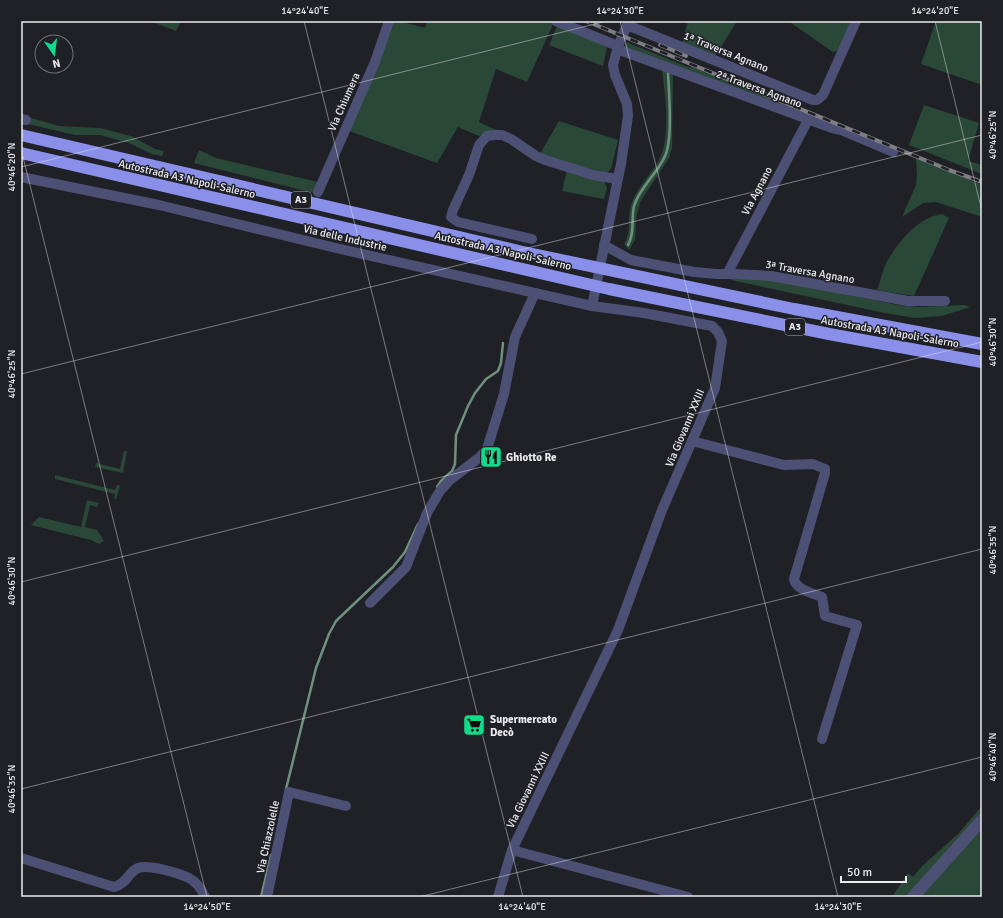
<svg xmlns="http://www.w3.org/2000/svg" width="1003" height="918" font-family="Signika,sans-serif">
	<style>
		.green { fill: #2a4837 }
		.lines { fill: none; stroke-linecap: round; stroke-linejoin: round }
		.stream { stroke: #6e917f; stroke-width: 2.5 }
		.minor { stroke: #4d5075; stroke-width: 10 }
		.tertiary { stroke: #4d5075; stroke-width: 12 }
		.motorway { stroke: #8a90ea; stroke-width: 12 }
		.rail-casing { stroke: #7d7d83; stroke-width: 4 }
		.rail { stroke: #202027; stroke-width: 2.5; stroke-dasharray: 8; stroke-linecap: butt }
		.ticks { fill: none; stroke: #ebebf0; stroke-width: 1; stroke-opacity: 0.45 }
		.labels { text-anchor: middle; dominant-baseline: central; stroke-width: 3; stroke-linejoin: round; paint-order: stroke }
		.shield { fill: #202027; stroke: #aeaeb4; stroke-width: 1 }
		.shield-label { font-size: 10px; font-weight: bold; fill: #ebebf0 }
		.street-label { font-size: 11px; fill: #ebebf0; stroke: #202027 }
		.poi-label { font-size: 11px; font-weight: bold; fill: #ebebf0; stroke: #202027; text-anchor: start }
		.neatline { fill: none; stroke: #ebebf0; stroke-width: 1.5 }
		.ticks-label { font-size: 10px; text-anchor: middle; fill: #ebebf0 }
	</style>
	<rect width="100%" height="100%" fill="#202027"/>
	<g class="green">
		<path d="M150,21H181L176,31Z"/>
		<path d="M393,21H399L425,28L427,21H551L554,22L527,82L496,69L479,122L498,131L488,132L479,136L458,127L437,163L349,131Z"/>
		<path d="M688,21H737L714,58L682,44Z"/>
		<path d="M792,21H852L837,51L833,52L791,23Z"/>
		<path d="M936,21H982V85L921,64Z"/>
		<path d="M558,24L607,47L603,66L549,45Z"/>
		<path d="M626,42L690,68L691,65L831,122V125L624,49Z"/>
		<path d="M662,69L673,73L672,148L669,158L640,202L636,219L635,240L629,250L624,244C632,232 627,218 631,205C636,188 652,174 660,158C671,135 665,95 662,69Z"/>
		<path d="M924,105L979,123L968,161L982,165V174L909,145Z"/>
		<path d="M28,117L59,126L100,128L131,136L155,149L164,151L162,156L152,154L129,143L100,135H75L28,124Z"/>
		<path d="M559,121L618,140L611,169L606,173L559,161L540,154Z"/>
		<path d="M199,150L216,158L318,182L314,193L194,163Z"/>
		<path d="M916,158L982,185V217L936,202L923,203L902,217L916,185L917,174Z"/>
		<path d="M567,170L604,181L607,188L604,199L562,191Z"/>
		<path d="M942,214L949,218L914,296L877,290C881,280 883,267 889,258C900,240 919,217 942,214Z"/>
		<path d="M733,277L773,280L898,305L919,307L964,305L970,307L942,316L915,318L885,313L731,280Z"/>
		<path d="M124,451H127L123,473L95,467L96,463L120,469Z"/>
		<path d="M55,475L115,490L117,485L120,486L116,499H114L115,494L55,479Z"/>
		<path d="M87,500L99,503L97,507L90,505L85,527L97,530L104,541L99,544L91,540L31,525L39,517L81,527Z"/>
		<path d="M982,806V897H892L908,873L913,877L922,866L958,834Z"/>
	</g>
	<g class="lines">
		<g class="stream">
			<path d="M628,245C635,233 631,219 634,206C639,188 658,173 665,156C673,139 669,93 668,73"/>
			<path d="M437,487L441,481L452,471L455,464L456,435L468,406L475,393L486,379L498,371L501,363L503,343"/>
			<path d="M286,789L316,668L329,634L336,621L393,567L405,552L418,524"/>
			<path d="M261,897L271,855"/>
		</g>
		<g class="minor">
			<path d="M556,21L618,46"/>
			<path d="M627,25L813,100H817L823,95L856,21"/>
			<path d="M617,49L832,128L841,130L893,152"/>
			<path d="M21,119L26,120"/>
			<path d="M21,177L159,205L336,248L592,306L644,313L712,326L718,332L722,341L715,388L662,510L618,630L512,850L498,897"/>
			<path d="M318,192L375,62L389,21"/>
			<path d="M532,239L458,222L451,217L453,210L469,175L479,145L487,136L495,135H502L511,139L536,156L545,160L593,175L617,179"/>
			<path d="M604,245L631,260L694,272L717,274H735L771,276L908,301H945"/>
			<path d="M727,274L808,120"/>
			<path d="M592,306L621,164L628,116L627,104L615,75L613,65L618,46L629,21"/>
			<path d="M692,441L784,465L813,464L825,469V473L794,579C796,590 813,593 822,597L825,616L857,625L822,739"/>
			<path d="M370,603L406,567L427,513L440,491L450,480L480,457L487,449L504,394L515,337L535,293"/>
			<path d="M512,850L688,897"/>
			<path d="M21,858L114,887C127,884 128,872 138,868C149,864 178,873 189,878C196,882 202,890 205,897"/>
			<path d="M267,897L289,792L346,806"/>
		</g>
		<path class="tertiary" d="M913,897L982,820"/>
		<g class="motorway">
			<path d="M21,135L523,252L794,309L982,344"/>
			<path d="M21,153L609,289L829,334L982,362"/>
		</g>
		<g class="rail-casing">
			<g id="rail">
				<path d="M586,21L949,170L982,182"/>
				<path d="M660,45L686,56"/>
			</g>
		</g>
		<use href="#rail" class="rail"/>
	</g>
	<path class="ticks" d="M304,21L523,897M620,21L838,897M935,21L982,211M21,149L207,897M21,167L607,21M21,374L982,135M21,582L982,342M21,789L982,549M419,897L982,757"/>
	<defs>
		<g id="restaurant-square" transform="scale(1.15)"><rect x="-9" y="-9" width="18" height="18" rx="4" fill="#13d98a" stroke="#202027"/><path d="M-5-6h1v4h1v-4h1v4h1v-4h1v5L-1.5 .5V6h-2V.5L-5-1ZM5-6V6H3V1.5H1.5Q1.5-4 5-6Z" fill="#111"/></g>
		<g id="supermarket-square" transform="scale(1.15)"><rect x="-9" y="-9" width="18" height="18" rx="4" fill="#13d98a" stroke="#202027"/><path d="M-6-5.5h2.5l.6 2H6L4.5 2H-2.5L-4.4-4H-6ZM-1.5 3.2a1.3 1.3 0 1 0 .1 0ZM3 3.2a1.3 1.3 0 1 0 .1 0Z" fill="#111"/></g>
	</defs>
	<g fill-rule="evenodd">
		<use href="#restaurant-square" x="491" y="457"/>
		<use href="#supermarket-square" x="474" y="725"/>
	</g>
	<g class="labels">
		<g class="shield">
			<rect x="291" y="192" width="20" height="16" rx="3"/>
			<rect x="785" y="319" width="20" height="16" rx="3"/>
		</g>
		<g class="shield-label">
			<text x="301" y="200">A3</text>
			<text x="795" y="327">A3</text>
		</g>
		<g class="street-label">
			<text transform="translate(726 52) rotate(22)">1ª Traversa Agnano</text>
			<text transform="translate(759 89) rotate(20)">2ª Traversa Agnano</text>
			<text transform="translate(344 102) rotate(-66)">Via Chiumera</text>
			<text transform="translate(187 179) rotate(13)">Autostrada A3 Napoli-Salerno</text>
			<text transform="translate(757 191) rotate(-62)">Via Agnano</text>
			<text transform="translate(345 238) rotate(13)">Via delle Industrie</text>
			<text transform="translate(503 251) rotate(13)">Autostrada A3 Napoli-Salerno</text>
			<text transform="translate(810 272) rotate(10)">3ª Traversa Agnano</text>
			<text transform="translate(890 332) rotate(10)">Autostrada A3 Napoli-Salerno</text>
			<text transform="translate(685 428) rotate(-67)">Via Giovanni XXIII</text>
			<text transform="translate(528 790) rotate(-64)">Via Giovanni XXIII</text>
			<text transform="translate(268 837) rotate(-78)">Via Chiazzolelle</text>
		</g>
		<g class="poi-label">
			<text x="506" y="457">Ghiotto Re</text>
			<text x="490" y="719">Supermercato<tspan x="490" dy="13">Decò</tspan></text>
		</g>
	</g>
	<rect width="1003" height="918" fill="none" stroke="#202027" stroke-width="44"/>
	<g transform="translate(54 54) rotate(166)"><circle r="19" fill="#202027" stroke="#717177"/>
	<path d="M0-3L7 15L0 10L-7 15Z" fill="#13d98a"/>
	<text y="-6" font-size="11" font-weight="bold" text-anchor="middle" fill="#ebebf0">N</text>
	</g>
	<path d="M841 876v6h65v-6" fill="none" stroke="#ebebf0" stroke-width="2"/>
	<text x="847" y="876" font-size="12" fill="#ebebf0" stroke="#202027" stroke-width="3" paint-order="stroke">50 m</text>
	<rect x="22" y="22" width="959" height="874" class="neatline"/>
	<g class="ticks-label">
		<text x="305" y="14">14°24'40"E</text>
		<text x="620" y="14">14°24'30"E</text>
		<text x="935" y="14">14°24'20"E</text>
		<text transform="translate(992 135) rotate(-90)" y="4">40°46'25"N</text>
		<text transform="translate(11 167) rotate(-90)" y="4">40°46'20"N</text>
		<text transform="translate(992 342) rotate(-90)" y="4">40°46'30"N</text>
		<text transform="translate(11 374) rotate(-90)" y="4">40°46'25"N</text>
		<text transform="translate(992 550) rotate(-90)" y="4">40°46'35"N</text>
		<text transform="translate(11 581) rotate(-90)" y="4">40°46'30"N</text>
		<text transform="translate(992 757) rotate(-90)" y="4">40°46'40"N</text>
		<text transform="translate(11 789) rotate(-90)" y="4">40°46'35"N</text>
		<text x="207" y="910">14°24'50"E</text>
		<text x="522" y="910">14°24'40"E</text>
		<text x="838" y="910">14°24'30"E</text>
	</g>
</svg>
